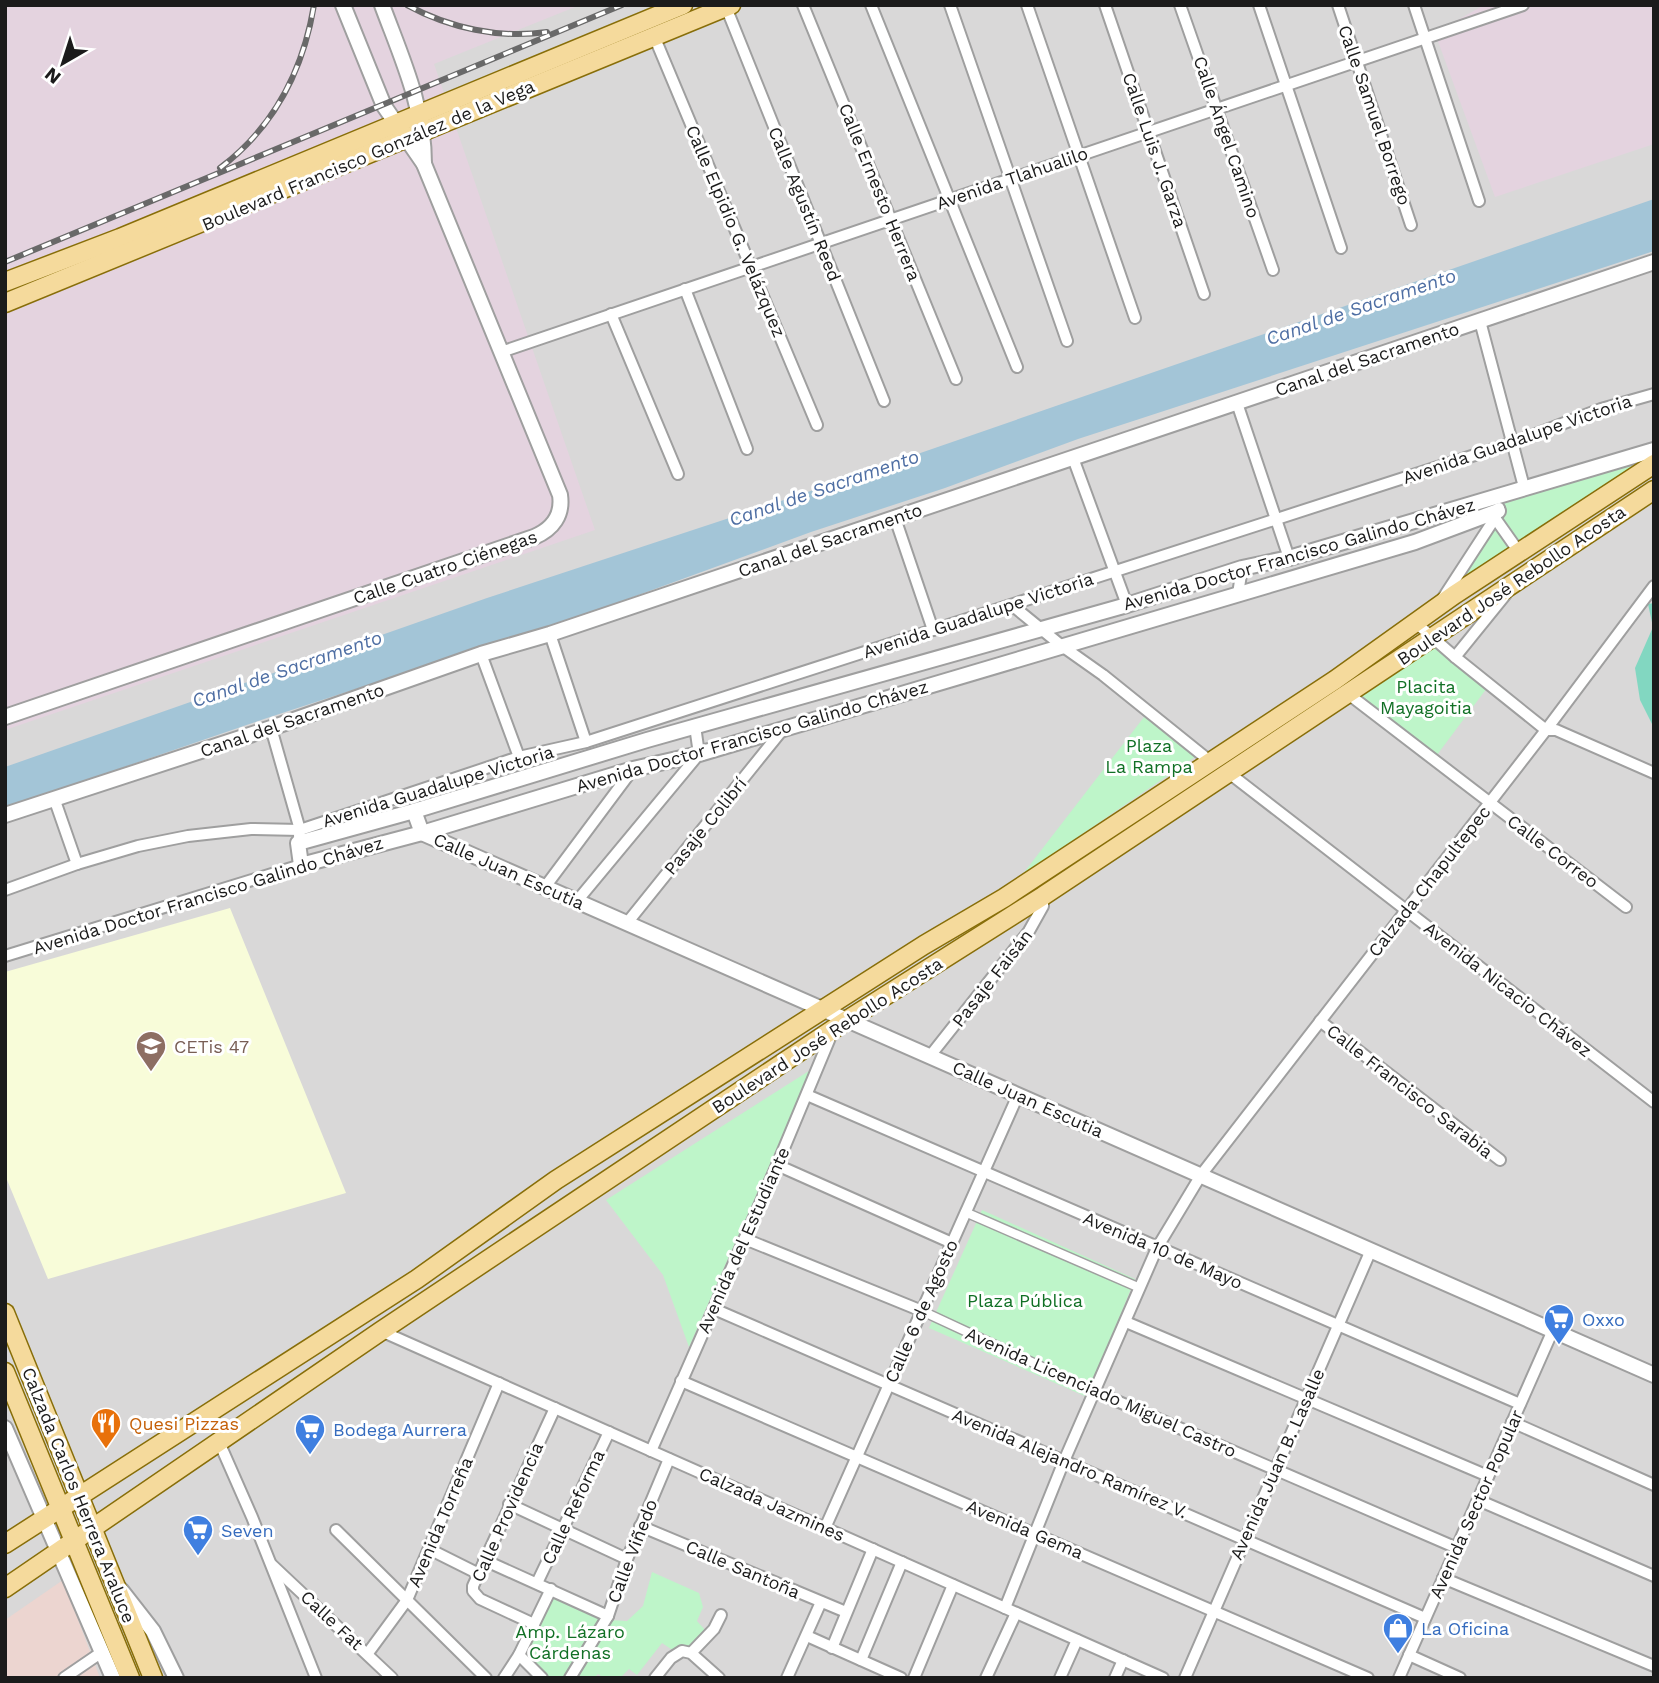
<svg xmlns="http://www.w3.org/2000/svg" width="1659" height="1683" font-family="'Work Sans',sans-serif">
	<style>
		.residential { fill: #d9d8d8 }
		.commercial { fill: #ecd5d0 }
		.industrial { fill: #e4d3df }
		.education { fill: #f8fcd9 }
		.park { fill: #bef5c9 }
		.pitch { fill: #82d7c1 }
		.water { fill: #a3c5d7 }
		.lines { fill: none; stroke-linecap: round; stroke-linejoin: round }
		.pedestrian-casing { stroke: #9f9f9f; stroke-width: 11 }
		.minor-casing { stroke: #9f9f9f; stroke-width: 14 }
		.tertiary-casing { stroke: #9f9f9f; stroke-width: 18 }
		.primary-casing { stroke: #886e09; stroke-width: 21 }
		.pedestrian { stroke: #fff; stroke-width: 8 }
		.minor { stroke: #fff; stroke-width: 10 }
		.tertiary { stroke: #fff; stroke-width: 14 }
		.primary { stroke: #f5da9c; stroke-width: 18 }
		.rail-casing { stroke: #696969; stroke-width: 6 }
		.rail { stroke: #fff; stroke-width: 3.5; stroke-dasharray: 10; stroke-linecap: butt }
		.labels { text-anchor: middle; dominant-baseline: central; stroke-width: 6; stroke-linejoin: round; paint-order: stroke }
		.street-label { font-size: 18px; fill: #1b1b1b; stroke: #fff }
		.park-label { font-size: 18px; fill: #117025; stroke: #fff }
		.education-label { font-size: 18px; fill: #785e54; stroke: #fff; text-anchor: start }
		.shop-label { font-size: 18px; fill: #366cbe; stroke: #fff; text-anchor: start }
		.food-label { font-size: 18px; fill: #c56008; stroke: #fff; text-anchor: start }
		.water-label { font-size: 19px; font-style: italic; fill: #4e6ea3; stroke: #fff }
	</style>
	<rect width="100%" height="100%" fill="#ece9e0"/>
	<rect class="residential" x="5" y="5" width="1649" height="1673"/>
	<path class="commercial" d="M63,1580L100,1678H5V1620Z"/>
	<g class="industrial">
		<path d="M5,5H580L434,64L595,530L5,730Z"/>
		<path d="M1484,5H1654V144L1495,197L1435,33Z"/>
	</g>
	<path class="education" d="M230,908L346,1193L48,1279L5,1175V972Z"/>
	<g class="park">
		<path d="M1654,453V459L1451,590L1495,525L1503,504Z"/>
		<path d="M1430,641L1487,688L1434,759L1350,693Z"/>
		<path d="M1145,717L1195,757L1022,875L1144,717Z"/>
		<path d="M812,1069L689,1347L663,1275L606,1200Z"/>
		<path d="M982,1210L1135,1279L1087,1397L929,1328Z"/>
		<path d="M652,1572L699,1593L703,1607L697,1621L706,1631L688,1648L674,1651L662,1643L637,1675L629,1669L620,1678H604L598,1674L594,1678H547L523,1654L553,1593L610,1620L627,1621L643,1606Z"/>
	</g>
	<path class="pitch" d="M1654,603V728L1640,700L1635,668L1653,627L1648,604Z"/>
	<path class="water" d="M1654,199V251L1078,439L945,488L811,532L600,609L264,719L5,808V767L487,598L799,495Z"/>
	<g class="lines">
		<g class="pedestrian-casing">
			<g id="pedestrian">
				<path d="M965,1212L1140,1288"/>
				<path d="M922,1311L1096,1392"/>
			</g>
		</g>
		<g class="minor-casing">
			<g id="minor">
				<path d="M803,5L956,379"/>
				<path d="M871,5L1017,367"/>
				<path d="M950,5L1067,341"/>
				<path d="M1027,5L1135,318"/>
				<path d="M1105,5L1204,294"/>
				<path d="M1180,5L1273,270"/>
				<path d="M1259,5L1341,248"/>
				<path d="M1338,5L1411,225"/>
				<path d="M1414,5L1479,201"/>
				<path d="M726,7L884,401"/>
				<path d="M654,36L817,425"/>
				<path d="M685,289L747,449"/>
				<path d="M611,314L678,474"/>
				<path d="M1480,321L1524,487"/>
				<path d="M501,352L1523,5"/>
				<path d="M1237,403L1289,558"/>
				<path d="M1073,458L1127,605"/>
				<path d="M895,518L933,630"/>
				<path d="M1495,518L1519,552"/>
				<path d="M1238,594L1242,568"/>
				<path d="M1443,598L1495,518L1499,508"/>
				<path d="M1013,606L1062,646L1103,675L1211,762"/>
				<path d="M1416,623L1455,657L1546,730H1556L1654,773"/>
				<path d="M550,634L586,742"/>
				<path d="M481,654L519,757"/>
				<path d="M1455,657L1506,594"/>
				<path d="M1347,693L1626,907"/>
				<path d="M271,728L300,830L299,836"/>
				<path d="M1229,773L1654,1102"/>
				<path d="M54,798L77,864"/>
				<path d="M545,887L633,769"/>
				<path d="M5,890L77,864L138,846L188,836L251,829L300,830L519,757L586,742L1512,443L1601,409L1654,394"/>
				<path d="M577,901L699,754L695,726"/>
				<path d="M627,923L783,729"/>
				<path d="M5,956L301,865"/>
				<path d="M1320,1021L1500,1160"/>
				<path d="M930,1056L1029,931L1043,906V896"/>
				<path d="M807,1095L1520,1404"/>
				<path d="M777,1165L952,1243"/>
				<path d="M745,1239L922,1311"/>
				<path d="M714,1309L1425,1618"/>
				<path d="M1126,1322L1488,1476"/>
				<path d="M381,1331L1163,1678"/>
				<path d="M681,1381L1368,1678"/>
				<path d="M1096,1392L1457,1548"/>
				<path d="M1512,1422L1654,1485"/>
				<path d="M219,1442L252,1517L316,1678"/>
				<path d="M651,1451L777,1165L832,1033"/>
				<path d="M1478,1500L1654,1576"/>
				<path d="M509,1504L627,1559"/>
				<path d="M640,1526L846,1612"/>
				<path d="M825,1528L1018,1095"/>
				<path d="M336,1530L486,1678"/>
				<path d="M429,1549L477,1573"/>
				<path d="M484,1560L608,1616"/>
				<path d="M272,1565L392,1678"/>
				<path d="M1443,1578L1654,1666"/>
				<path d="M537,1583L609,1432"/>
				<path d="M1005,1608L1064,1461L1157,1248L1201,1175L1546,730L1654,586"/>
				<path d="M534,1624L480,1599L473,1591V1586L555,1408"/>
				<path d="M807,1636L901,1678"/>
				<path d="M832,1648L873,1549"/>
				<path d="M368,1653L407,1600L499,1383"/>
				<path d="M691,1653L714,1629L721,1615"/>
				<path d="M519,1655L542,1678"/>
				<path d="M1409,1655L1460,1678"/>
				<path d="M861,1660L902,1562"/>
				<path d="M64,1678L102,1652"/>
				<path d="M504,1678L519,1655L551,1589"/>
				<path d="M570,1678L608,1616L627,1559L669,1459"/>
				<path d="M655,1678L671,1658L682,1651L691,1653L719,1678"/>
				<path d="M787,1678L821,1602"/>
				<path d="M914,1678L953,1585"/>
				<path d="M986,1678L1016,1613"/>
				<path d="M1060,1678L1077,1640"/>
				<path d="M1115,1678L1123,1660"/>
				<path d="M1185,1678L1371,1250"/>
				<path d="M1399,1678L1553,1330"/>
			</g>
		</g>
		<g class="tertiary-casing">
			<g id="tertiary">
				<path d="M382,5C402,59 424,105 424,164"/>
				<path d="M1498,511L1415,542L699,754L633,769L422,833L301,865L298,843L414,811L647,740L1127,605L1242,568L1289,558L1654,450"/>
				<path d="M5,717L534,537C553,529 563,515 560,495L424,164L384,106L343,5"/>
				<path d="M414,811L422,833L1654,1375"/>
				<path d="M5,815L271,728L481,654L550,634L1654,262"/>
				<path d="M5,1428L113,1678"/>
				<path d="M121,1590L153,1631L176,1678"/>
			</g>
		</g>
		<g class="primary-casing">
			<g id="primary">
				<path d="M5,282L120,238L683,5"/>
				<path d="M5,303L731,5"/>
				<path d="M5,1313L153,1678"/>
				<path d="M5,1372L130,1678"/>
				<path d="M5,1544L417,1279L556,1180L924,945L1004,898L1335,680L1454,595L1654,464"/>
				<path d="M5,1588L381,1331L847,1020L1043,896L1654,490"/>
			</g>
		</g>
		<use href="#pedestrian" class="pedestrian"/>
		<use href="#minor" class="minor"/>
		<use href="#tertiary" class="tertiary"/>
		<use href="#primary" class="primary"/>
		<g class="rail-casing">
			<g id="rail">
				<path d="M407,5C449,28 500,39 547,32"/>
				<path d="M220,168C273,128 303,71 314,5"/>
				<path d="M5,262L622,5"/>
			</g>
		</g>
		<use href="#rail" class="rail"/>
	</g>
	<defs>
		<g id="school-pin" transform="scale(1.575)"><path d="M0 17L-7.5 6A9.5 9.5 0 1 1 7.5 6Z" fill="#8d6e63" stroke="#fff"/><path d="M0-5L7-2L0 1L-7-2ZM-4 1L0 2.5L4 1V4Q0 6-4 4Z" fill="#fff"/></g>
		<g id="supermarket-pin" transform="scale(1.575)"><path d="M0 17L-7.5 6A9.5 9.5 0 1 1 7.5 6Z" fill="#3f7fe0" stroke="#fff"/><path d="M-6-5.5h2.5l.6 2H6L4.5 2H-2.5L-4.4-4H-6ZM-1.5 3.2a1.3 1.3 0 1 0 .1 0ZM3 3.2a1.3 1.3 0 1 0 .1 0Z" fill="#fff"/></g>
		<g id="restaurant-pin" transform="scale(1.575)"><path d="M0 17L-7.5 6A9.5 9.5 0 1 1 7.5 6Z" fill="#e8710a" stroke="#fff"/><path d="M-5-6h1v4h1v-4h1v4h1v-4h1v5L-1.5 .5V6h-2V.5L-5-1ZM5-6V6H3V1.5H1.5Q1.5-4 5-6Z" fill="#fff"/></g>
		<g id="shop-pin" transform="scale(1.575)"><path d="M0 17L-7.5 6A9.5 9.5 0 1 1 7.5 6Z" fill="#3f7fe0" stroke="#fff"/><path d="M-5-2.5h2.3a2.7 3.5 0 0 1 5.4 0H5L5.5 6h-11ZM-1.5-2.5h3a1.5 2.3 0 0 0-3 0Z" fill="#fff"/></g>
	</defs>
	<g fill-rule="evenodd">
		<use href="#school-pin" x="151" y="1046"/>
		<use href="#supermarket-pin" x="1559" y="1319"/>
		<use href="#restaurant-pin" x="106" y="1423"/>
		<use href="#supermarket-pin" x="310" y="1429"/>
		<use href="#supermarket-pin" x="198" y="1530"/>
		<use href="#shop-pin" x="1398" y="1628"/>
	</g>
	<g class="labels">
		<g class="street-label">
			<text transform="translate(1375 115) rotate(71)">Calle Samuel Borrego</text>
			<text transform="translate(1227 137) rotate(71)">Calle Ángel Camino</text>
			<text transform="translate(1155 150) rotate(71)">Calle Luis J. Garza</text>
			<text transform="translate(368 155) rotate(-23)">Boulevard Francisco González de la Vega</text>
			<text transform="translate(1012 178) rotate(-19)">Avenida Tlahualilo</text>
			<text transform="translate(880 192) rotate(68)">Calle Ernesto Herrera</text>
			<text transform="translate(805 204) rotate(68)">Calle Agustín Reed</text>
			<text transform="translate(736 231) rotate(67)">Calle Elpidio G. Velázquez</text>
			<text transform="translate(1367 359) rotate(-19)">Canal del Sacramento</text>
			<text transform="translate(1517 439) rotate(-19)">Avenida Guadalupe Victoria</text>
			<text transform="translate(830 540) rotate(-19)">Canal del Sacramento</text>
			<text transform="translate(1299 554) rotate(-16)">Avenida Doctor Francisco Galindo Chávez</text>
			<text transform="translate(445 567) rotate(-19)">Calle Cuatro Ciénegas</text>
			<text transform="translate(1511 585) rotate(-34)">Boulevard José Rebollo Acosta</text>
			<text transform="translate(978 615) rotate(-18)">Avenida Guadalupe Victoria</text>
			<text transform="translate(292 720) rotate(-19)">Canal del Sacramento</text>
			<text transform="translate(752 736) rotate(-16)">Avenida Doctor Francisco Galindo Chávez</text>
			<text transform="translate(438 786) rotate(-17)">Avenida Guadalupe Victoria</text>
			<text transform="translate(705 826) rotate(-51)">Pasaje Colibrí</text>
			<text transform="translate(1553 851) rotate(37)">Calle Correo</text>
			<text transform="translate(509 871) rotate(24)">Calle Juan Escutia</text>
			<text transform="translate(1429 881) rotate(-52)">Calzada Chapultepec</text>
			<text transform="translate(208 895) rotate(-17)">Avenida Doctor Francisco Galindo Chávez</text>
			<text transform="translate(992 978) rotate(-52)">Pasaje Faisán</text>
			<text transform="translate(1508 989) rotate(38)">Avenida Nicacio Chávez</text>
			<text transform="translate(827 1035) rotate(-33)">Boulevard José Rebollo Acosta</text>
			<text transform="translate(1410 1091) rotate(38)">Calle Francisco Sarabia</text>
			<text transform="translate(1028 1099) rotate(24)">Calle Juan Escutia</text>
			<text transform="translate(743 1240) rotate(-66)">Avenida del Estudiante</text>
			<text transform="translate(1163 1250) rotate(23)">Avenida 10 de Mayo</text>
			<text transform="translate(921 1311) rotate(-66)">Calle 6 de Agosto</text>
			<text transform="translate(1101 1392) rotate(24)">Avenida Licenciado Miguel Castro</text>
			<text transform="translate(1070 1463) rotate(23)">Avenida Alejandro Ramírez V.</text>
			<text transform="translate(1277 1464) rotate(-66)">Avenida Juan B. Lasalle</text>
			<text transform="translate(79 1495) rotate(68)">Calzada Carlos Herrera Araluce</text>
			<text transform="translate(772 1504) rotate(24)">Calzada Jazmines</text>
			<text transform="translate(1476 1504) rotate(-66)">Avenida Sector Popular</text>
			<text transform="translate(573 1507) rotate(-65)">Calle Reforma</text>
			<text transform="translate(507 1512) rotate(-66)">Calle Providencia</text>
			<text transform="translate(440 1522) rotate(-67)">Avenida Torreña</text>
			<text transform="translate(1025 1529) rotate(23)">Avenida Gema</text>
			<text transform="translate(632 1551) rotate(-69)">Calle Viñedo</text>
			<text transform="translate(743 1569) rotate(23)">Calle Santoña</text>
			<text transform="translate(332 1620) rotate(43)">Calle Fat</text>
		</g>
		<g class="park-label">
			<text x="1426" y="686">Placita<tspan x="1426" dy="21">Mayagoitia</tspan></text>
			<text x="1149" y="745">Plaza<tspan x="1149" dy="21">La Rampa</tspan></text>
			<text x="1025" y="1300">Plaza Pública</text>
			<text x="570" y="1631">Amp. Lázaro<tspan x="570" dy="21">Cárdenas</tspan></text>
		</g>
		<g class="education-label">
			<text x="174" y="1046">CETis 47</text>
		</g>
		<g class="shop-label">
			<text x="1582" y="1319">Oxxo</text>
			<text x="333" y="1429">Bodega Aurrera</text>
			<text x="221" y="1530">Seven</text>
			<text x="1421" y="1628">La Oficina</text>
		</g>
		<g class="food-label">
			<text x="129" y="1423">Quesi Pizzas</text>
		</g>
		<g class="water-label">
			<text transform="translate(1361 307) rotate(-19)">Canal de Sacramento</text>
			<text transform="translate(824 488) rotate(-19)">Canal de Sacramento</text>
			<text transform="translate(287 669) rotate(-19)">Canal de Sacramento</text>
		</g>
	</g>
	<rect width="1659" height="1683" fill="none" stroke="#1b1b1b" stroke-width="14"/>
	<g transform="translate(63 63) rotate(219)" stroke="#ffffff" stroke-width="5" paint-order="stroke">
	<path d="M0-5L12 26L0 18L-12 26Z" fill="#1b1b1b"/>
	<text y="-10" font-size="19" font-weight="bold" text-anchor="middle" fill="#1b1b1b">N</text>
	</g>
</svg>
